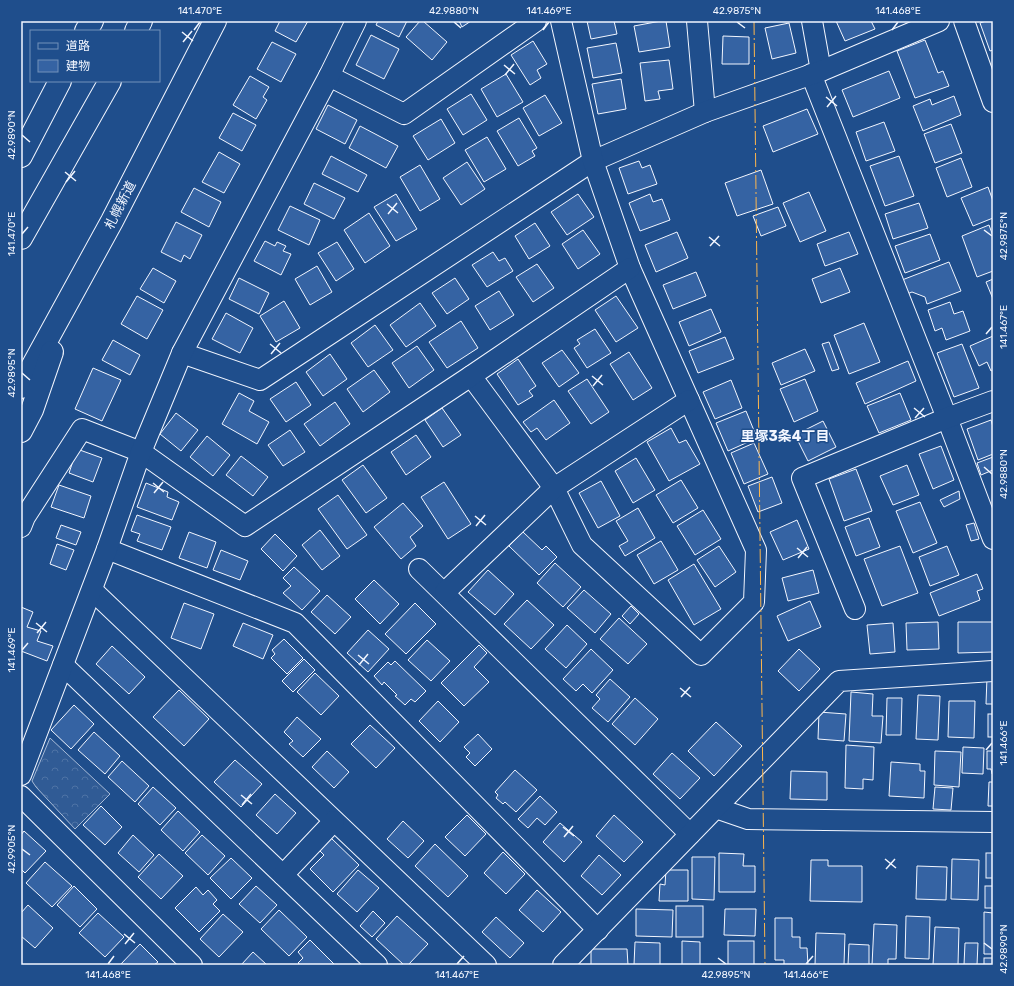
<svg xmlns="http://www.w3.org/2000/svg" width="1014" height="986" font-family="Rubik,'Noto Sans JP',sans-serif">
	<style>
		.forest { fill: url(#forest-crowns); stroke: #a8bbd7 }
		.building { fill: #3563a3; stroke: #f2f6ff }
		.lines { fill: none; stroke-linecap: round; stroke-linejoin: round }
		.minor-casing { stroke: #f2f6ff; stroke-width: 22 }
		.tertiary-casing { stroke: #f2f6ff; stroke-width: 24 }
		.motorway-casing { stroke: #f2f6ff; stroke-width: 24 }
		.minor { stroke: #1f4e8c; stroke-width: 20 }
		.tertiary { stroke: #1f4e8c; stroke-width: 22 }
		.motorway { stroke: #1f4e8c; stroke-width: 22 }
		.power { stroke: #ffb74d; stroke-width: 1; stroke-dasharray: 14 3 2 3; stroke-linecap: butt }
		.ticks { fill: none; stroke: #f2f6ff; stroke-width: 1.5 }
		.labels { text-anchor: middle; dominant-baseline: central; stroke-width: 3; stroke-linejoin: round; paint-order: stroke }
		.street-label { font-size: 13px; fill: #f2f6ff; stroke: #1f4e8c }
		.neighbourhood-label { font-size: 14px; font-weight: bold; fill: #f2f6ff; stroke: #1f4e8c }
		.neatline { fill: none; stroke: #f2f6ff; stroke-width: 1.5 }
		.ticks-label { font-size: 10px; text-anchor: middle; fill: #f2f6ff }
	</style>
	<defs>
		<pattern id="forest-crowns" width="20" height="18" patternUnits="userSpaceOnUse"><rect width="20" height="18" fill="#305b95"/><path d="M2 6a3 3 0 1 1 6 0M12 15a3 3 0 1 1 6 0" fill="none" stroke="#4e73a5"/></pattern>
	</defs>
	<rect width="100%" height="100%" fill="#1f4e8c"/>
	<path class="forest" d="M50,738L110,794L75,829L36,787L32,781Z"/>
	<g class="building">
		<path d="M280,21H308L296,42L275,31Z"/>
		<path d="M378,21H407L399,37L376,25Z"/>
		<path d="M420,21H423L447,42L432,60L406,37Z"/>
		<path d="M459,21H471L462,27Z"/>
		<path d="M587,21H614L617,34L591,39Z"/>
		<path d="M661,21H666L670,47L639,52L634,26Z"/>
		<path d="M836,21H871L875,29L845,41Z"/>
		<path d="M986,21H993V50L990,51L980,23Z"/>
		<path d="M789,23L796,53L772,59L765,28Z"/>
		<path d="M371,35L399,49L384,79L356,65Z"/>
		<path d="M723,36L749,37V64H722Z"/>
		<path d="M925,40L938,73L943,71L949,86L915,98L897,51Z"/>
		<path d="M533,41L547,64L537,70L541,78L530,85L511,55Z"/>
		<path d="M272,42L296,54L281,82L257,69Z"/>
		<path d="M616,43L622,73L593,78L587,48Z"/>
		<path d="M669,60L673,89L658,91L660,99L645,101L640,63Z"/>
		<path d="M889,71L900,98L853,117L842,90Z"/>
		<path d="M506,74L523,102L497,117L481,89Z"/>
		<path d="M250,76L269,87L263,97L267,100L256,119L233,105Z"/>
		<path d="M621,79L626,109L598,114L592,84Z"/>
		<path d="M471,94L487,120L463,135L447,109Z"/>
		<path d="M545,95L562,123L539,136L523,108Z"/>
		<path d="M954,96L961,115L923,131L913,106L930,99L932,105Z"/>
		<path d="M328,105L357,120L345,144L316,129Z"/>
		<path d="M807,109L818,134L773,152L763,126Z"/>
		<path d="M233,113L256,125L242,151L219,138Z"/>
		<path d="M519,118L537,148L532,151L535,156L518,166L497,131Z"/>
		<path d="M441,119L455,143L428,160L413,136Z"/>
		<path d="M884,122L895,151L866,161L856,132Z"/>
		<path d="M951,124L962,153L935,163L924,134Z"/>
		<path d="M360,126L398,146L386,168L349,148Z"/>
		<path d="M487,137L506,169L484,182L465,150Z"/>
		<path d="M219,152L240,164L224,193L202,182Z"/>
		<path d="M331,156L367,175L358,192L322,174Z"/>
		<path d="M899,156L914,196L885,206L870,166Z"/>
		<path d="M961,158L972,187L947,197L936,168Z"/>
		<path d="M639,161L642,168L650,165L657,184L628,194L619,168Z"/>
		<path d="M467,162L485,189L461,205L443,178Z"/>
		<path d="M420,165L440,199L420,211L400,177Z"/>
		<path d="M761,170L773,204L737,216L725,183Z"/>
		<path d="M314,183L345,198L334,219L304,204Z"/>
		<path d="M988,187L993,201V218L973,226L961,198Z"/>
		<path d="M194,188L221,202L209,227L181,212Z"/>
		<path d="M809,192L826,231L800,242L783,203Z"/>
		<path d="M396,194L417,229L396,241L374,207Z"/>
		<path d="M578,194L594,217L567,235L551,212Z"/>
		<path d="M650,194L653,202L662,199L670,220L640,231L629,203Z"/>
		<path d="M919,203L928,228L893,239L885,214Z"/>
		<path d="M290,206L320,220L309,245L278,230Z"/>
		<path d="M778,207L786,226L761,236L753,216Z"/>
		<path d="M369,213L390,246L365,263L344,230Z"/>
		<path d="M176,222L202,235L190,259L184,255L181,262L161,252Z"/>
		<path d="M535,223L550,246L529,259L515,236Z"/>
		<path d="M989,225L993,236V271L977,277L962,236Z"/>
		<path d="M583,230L600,254L578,269L562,244Z"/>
		<path d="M677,232L688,258L656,272L645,245Z"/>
		<path d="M849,232L858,254L825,266L817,244Z"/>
		<path d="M930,234L940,260L905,273L895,246Z"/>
		<path d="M265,241L275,246L277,242L286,246L283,251L291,254L281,275L254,261Z"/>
		<path d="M337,242L354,269L336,281L318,253Z"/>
		<path d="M493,252L499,261L505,258L513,271L487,287L472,265Z"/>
		<path d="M949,262L961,291L927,304L925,297L912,292L907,294L902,280Z"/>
		<path d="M537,264L554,288L533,302L516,277Z"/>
		<path d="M317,266L332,292L310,305L295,279Z"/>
		<path d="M153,268L176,281L164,303L140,289Z"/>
		<path d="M840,268L850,292L821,303L812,279Z"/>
		<path d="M696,272L706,296L673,309L663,285Z"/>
		<path d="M239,278L269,293L259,314L229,299Z"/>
		<path d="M455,278L469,299L447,314L432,293Z"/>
		<path d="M993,279V299L986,282Z"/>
		<path d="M499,291L514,315L490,330L475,306Z"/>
		<path d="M137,296L163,310L147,339L121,324Z"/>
		<path d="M616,296L638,328L616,342L595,310Z"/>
		<path d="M284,301L300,328L276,342L260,316Z"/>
		<path d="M950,302L954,314L963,311L970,331L946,340L942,328L935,331L928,310Z"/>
		<path d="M420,303L436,326L406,347L390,325Z"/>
		<path d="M711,309L721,332L689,346L679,322Z"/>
		<path d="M226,313L253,328L240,353L212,339Z"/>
		<path d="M461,321L478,348L447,368L429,342Z"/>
		<path d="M864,323L880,362L849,374L834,335Z"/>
		<path d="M375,325L393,350L368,367L351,343Z"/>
		<path d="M595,329L611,353L587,368L574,348L580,344L577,340Z"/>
		<path d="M993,336V370L991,371L987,362L979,366L970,346Z"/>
		<path d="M725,337L734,359L698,373L689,351Z"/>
		<path d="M113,340L140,355L130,375L102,360Z"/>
		<path d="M829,342L839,369L832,371L822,344Z"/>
		<path d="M962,344L979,388L954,397L937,353Z"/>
		<path d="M417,346L434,370L409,388L392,363Z"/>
		<path d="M805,349L815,371L781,385L772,363Z"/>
		<path d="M562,350L579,373L559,387L542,363Z"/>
		<path d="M629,352L652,388L633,400L610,364Z"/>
		<path d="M330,354L347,379L323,396L306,372Z"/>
		<path d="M518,359L536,386L529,391L533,396L518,405L497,374Z"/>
		<path d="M908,361L916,381L865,404L856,383Z"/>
		<path d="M93,368L121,380L102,421L75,409Z"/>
		<path d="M374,370L390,392L363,412L347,389Z"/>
		<path d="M587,379L609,412L591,424L568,391Z"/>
		<path d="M805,379L818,411L794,422L780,389Z"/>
		<path d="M731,380L742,408L715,419L703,392Z"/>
		<path d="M296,382L311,405L286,422L270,399Z"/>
		<path d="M239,393L254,401L249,411L269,422L257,444L222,424Z"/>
		<path d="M900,393L911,420L879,433L867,406Z"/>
		<path d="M554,400L570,423L546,440L537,428L531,432L523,422Z"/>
		<path d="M335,402L350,424L320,446L304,424Z"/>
		<path d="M442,408L461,435L443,447L425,420Z"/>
		<path d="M746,411L757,438L728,451L716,423Z"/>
		<path d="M176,413L198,430L181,451L160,434Z"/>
		<path d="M991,420L993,427V454L978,460L967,429Z"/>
		<path d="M823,421L836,447L808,461L795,435Z"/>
		<path d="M671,428L679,443L686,440L700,464L669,481L647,442Z"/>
		<path d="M290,430L305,452L283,466L268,445Z"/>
		<path d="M416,435L431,457L406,475L391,452Z"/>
		<path d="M207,436L230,455L213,476L190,457Z"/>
		<path d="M754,443L768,474L744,484L731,453Z"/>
		<path d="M941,446L954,480L933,489L919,454Z"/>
		<path d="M77,449L102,458L93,482L69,473Z"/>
		<path d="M241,456L268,477L253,496L226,475Z"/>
		<path d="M993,457V470L981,475L977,463Z"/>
		<path d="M636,458L655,490L633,503L615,471Z"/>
		<path d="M363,465L387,498L366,513L342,480Z"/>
		<path d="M907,465L919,495L893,505L880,476Z"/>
		<path d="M856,469L872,511L844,521L829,479Z"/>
		<path d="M772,477L782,503L758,512L748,486Z"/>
		<path d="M681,480L698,508L673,523L656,495Z"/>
		<path d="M601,481L620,516L598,528L579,493Z"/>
		<path d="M444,482L471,524L448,539L421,497Z"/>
		<path d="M146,483L168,492L167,497L179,502L172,520L137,507Z"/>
		<path d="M59,485L91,496L84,518L51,507Z"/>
		<path d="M959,491L960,499L944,507L940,500Z"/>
		<path d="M338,495L367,535L347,549L318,509Z"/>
		<path d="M920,502L937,543L913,553L896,511Z"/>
		<path d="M403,503L423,526L410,537L416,546L401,559L374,527Z"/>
		<path d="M638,508L655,538L625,556L619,546L628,541L616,521Z"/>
		<path d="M703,510L721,539L695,555L677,526Z"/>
		<path d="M137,515L171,527L162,550L137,541L140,534L131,531Z"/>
		<path d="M869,518L880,547L856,556L845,527Z"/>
		<path d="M797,520L809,549L783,560L770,532Z"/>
		<path d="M974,523L979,539L971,541L966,525Z"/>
		<path d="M61,525L81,532L76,545L56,538Z"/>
		<path d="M320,530L340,556L322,570L302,545Z"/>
		<path d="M189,532L216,542L207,568L179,558Z"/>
		<path d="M523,532L542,550L546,546L557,557L539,575L509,546Z"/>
		<path d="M275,534L297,556L283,571L261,549Z"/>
		<path d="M661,541L678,570L654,584L637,555Z"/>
		<path d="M57,544L74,550L66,570L50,564Z"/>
		<path d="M719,546L736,572L715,587L697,560Z"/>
		<path d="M900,546L918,593L882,606L864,559Z"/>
		<path d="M947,546L959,575L930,586L919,557Z"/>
		<path d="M221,550L248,561L240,580L213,570Z"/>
		<path d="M555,563L581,587L563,607L537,583Z"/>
		<path d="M694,564L721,609L694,625L668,580Z"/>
		<path d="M294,567L320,591L302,610L283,593L291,586L283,578Z"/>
		<path d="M488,570L514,594L495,615L468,592Z"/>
		<path d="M813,570L819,593L788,601L782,578Z"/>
		<path d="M977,574L983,589L977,591L980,600L939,616L930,593Z"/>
		<path d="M374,580L399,604L380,624L355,599Z"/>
		<path d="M584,590L611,614L595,633L567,608Z"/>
		<path d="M327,595L351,617L335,634L311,612Z"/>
		<path d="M527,600L554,625L531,649L504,624Z"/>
		<path d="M810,601L821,627L788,641L777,616Z"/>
		<path d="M184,603L214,614L201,649L171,638Z"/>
		<path d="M415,603L436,624L406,654L385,634Z"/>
		<path d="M631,606L639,614L630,624L622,616Z"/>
		<path d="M21,607L33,612L27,627L41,631L37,641L53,646L47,661L21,651Z"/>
		<path d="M619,618L647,644L628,664L600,639Z"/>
		<path d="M938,622L939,649L907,650L906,623Z"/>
		<path d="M958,622H993V652L958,653Z"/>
		<path d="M243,623L273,635L263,659L233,646Z"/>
		<path d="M893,623L895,652L870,654L867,625Z"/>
		<path d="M567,625L587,644L566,668L545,649Z"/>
		<path d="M368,630L389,649L368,672L347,653Z"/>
		<path d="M284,639L303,658L287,674L271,658L275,654L272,650Z"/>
		<path d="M427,640L450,661L431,681L408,660Z"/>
		<path d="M479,645L487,653L474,667L489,682L464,706L441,683Z"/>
		<path d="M112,646L145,677L129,694L96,664Z"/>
		<path d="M591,649L613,670L592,693L583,684L576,691L563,679Z"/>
		<path d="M799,649L820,669L799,691L778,671Z"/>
		<path d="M304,659L315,670L293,692L282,681Z"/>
		<path d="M395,661L426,691L415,702L411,699L405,705L395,696L397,695L384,682L382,685L374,676L388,662L391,665Z"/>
		<path d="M315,673L339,696L321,715L297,692Z"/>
		<path d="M987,677H993V704H986Z"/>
		<path d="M610,679L630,697L608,722L592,708L600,699L596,695Z"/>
		<path d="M179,690L209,719L184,746L153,717Z"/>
		<path d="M851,692L873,694L872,716H883L881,743L849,741Z"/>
		<path d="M918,695L940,696L938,740L916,739Z"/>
		<path d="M635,698L658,719L635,745L612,724Z"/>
		<path d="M887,698H902L901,735H886Z"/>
		<path d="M438,701L459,722L440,742L419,721Z"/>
		<path d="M949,701H975L974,738L948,737Z"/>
		<path d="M74,705L94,724L71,749L51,730Z"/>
		<path d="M819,712L846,714L844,741L818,739Z"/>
		<rect x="988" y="714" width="5" height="23"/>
		<path d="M297,717L321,739L303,757L289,744L293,741L284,732Z"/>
		<path d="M716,722L742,746L714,776L688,751Z"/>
		<path d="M370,725L395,748L376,768L351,744Z"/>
		<path d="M94,732L120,756L105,774L78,750Z"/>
		<path d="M478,734L492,749L475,766L466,757L470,753L464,747Z"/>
		<path d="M846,745L874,747L873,780L863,779V789L845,788Z"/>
		<path d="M963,747L984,748L983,774L962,773Z"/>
		<path d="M327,751L349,772L334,788L312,767Z"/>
		<path d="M935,751L961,752L959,787L934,785Z"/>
		<path d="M987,751H993V774H992L991,769H987Z"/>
		<path d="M672,753L700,778L680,799L653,774Z"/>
		<path d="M235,760L262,784L241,807L214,782Z"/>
		<path d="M122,761L149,786L135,802L108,777Z"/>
		<path d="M891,762L920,764V771H925L924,798L889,796Z"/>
		<path d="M515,770L537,790L516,812L505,802L503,804L496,798L498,795L495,792Z"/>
		<path d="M791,771L827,772V800L790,799Z"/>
		<path d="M989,782H993V806H988Z"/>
		<path d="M153,787L176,808L160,825L138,804Z"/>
		<path d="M935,787L953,788L951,810L933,809Z"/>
		<path d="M275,794L296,813L277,834L256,815Z"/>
		<path d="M540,796L557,812L545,825L537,818L528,828L518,819Z"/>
		<path d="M101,806L122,827L105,845L83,825Z"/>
		<path d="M178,811L200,832L183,851L161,830Z"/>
		<path d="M467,815L486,834L465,856L445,837Z"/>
		<path d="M614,815L643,842L624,862L596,836Z"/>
		<path d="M403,821L424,841L408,858L387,839Z"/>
		<path d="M560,823L582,842L564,862L543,842Z"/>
		<path d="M24,831L46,851L25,873L21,869V835Z"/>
		<path d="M133,835L154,855L139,872L118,853Z"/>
		<path d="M202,835L225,856L208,875L185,853Z"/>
		<path d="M331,838L359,865L333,892L310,869L324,855L319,850Z"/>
		<path d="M435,844L468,876L448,897L415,866Z"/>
		<path d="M503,852L525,874L506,894L484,873Z"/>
		<path d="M719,853L744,854L743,866H755V892H719Z"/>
		<rect x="986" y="853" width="7" height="25"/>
		<path d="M159,854L183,876L161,899L138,877Z"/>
		<path d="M599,855L621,875L602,895L581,876Z"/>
		<path d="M692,857H715L714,900L692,899Z"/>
		<path d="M231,858L252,878L231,899L210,878Z"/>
		<path d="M952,859L979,860L978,900L951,899Z"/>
		<path d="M811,860H828V866H862V902L810,901Z"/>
		<path d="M45,862L72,886L52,907L26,883Z"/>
		<path d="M917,866L947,867L946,900L916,899Z"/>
		<path d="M358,870L379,888L357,912L337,894Z"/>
		<path d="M666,870H688V901H659L660,884L665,885Z"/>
		<path d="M74,886L97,909L80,927L57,905Z"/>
		<path d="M256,886L277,905L260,923L239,904Z"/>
		<rect x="985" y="886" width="8" height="22"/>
		<path d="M196,887L203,895L208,890L217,900L213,904L220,911L199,932L175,908Z"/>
		<path d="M537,890L561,912L543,932L519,910Z"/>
		<path d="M28,905L53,928L35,948L21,936V913Z"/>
		<rect x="676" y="906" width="27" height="31"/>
		<path d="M636,909L673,910L672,937L636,936Z"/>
		<path d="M725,909H756L755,936L724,935Z"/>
		<path d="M279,910L307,937L289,956L261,929Z"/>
		<path d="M373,911L385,923L372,937L360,926Z"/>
		<path d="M984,912L993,913V954H984Z"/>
		<path d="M98,913L124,937L105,957L79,933Z"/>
		<path d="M223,914L243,932L219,957L200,939Z"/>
		<path d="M397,916L428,944L408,965H404L376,939Z"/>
		<path d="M906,916L930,917L929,959L905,958Z"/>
		<path d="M496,917L524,943L510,958L482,932Z"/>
		<path d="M775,918H792V937H800V948H807L808,965H784V960H775Z"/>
		<path d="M874,924L897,925L896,959H888V965H872Z"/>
		<path d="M935,927L959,928L958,965H933Z"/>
		<path d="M816,933L845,934L844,965H815Z"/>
		<path d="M310,940L334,964L333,965H301L298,963L303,958L298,952Z"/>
		<path d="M682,941L700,942V965H682Z"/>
		<rect x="728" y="941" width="26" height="24"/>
		<path d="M635,942L660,943V965H634Z"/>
		<path d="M965,943H978L977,965H964Z"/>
		<path d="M140,944L158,962L154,965H120Z"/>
		<path d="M849,944L869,945V965H848Z"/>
		<path d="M591,949H627L628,965H591Z"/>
		<path d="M253,952L267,965H241Z"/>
		<rect x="984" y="958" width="9" height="7"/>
	</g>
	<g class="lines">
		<g class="minor-casing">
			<g id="minor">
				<path d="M697,21L705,112"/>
				<path d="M812,21L821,71"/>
				<path d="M964,21L993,102"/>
				<path d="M811,74L947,418L993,539"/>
				<path d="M329,76L404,114L536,21"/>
				<path d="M182,353L260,380L593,161L705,112L821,71L939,21"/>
				<path d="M471,376L554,488L582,545L701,655L754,602L756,550L630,268L593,161L561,21"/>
				<path d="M21,527L25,517L82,429L141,452L245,526L471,376L630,268"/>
				<path d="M107,549L295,623L598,930"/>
				<path d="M419,569L690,834"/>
				<path d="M92,590L486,965"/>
				<path d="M445,592L554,488L689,400"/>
				<path d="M855,609L802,478L947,418L993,401"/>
				<path d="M63,665L377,965"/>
				<path d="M21,775L107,549L141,452L182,353L329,76L356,21"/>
				<path d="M21,796L192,965"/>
				<path d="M716,808L748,819L993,822"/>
				<path d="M283,875L334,821"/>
				<path d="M563,965L839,681L993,671"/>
			</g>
		</g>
		<g class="tertiary-casing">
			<g id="tertiary">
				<path d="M21,387L112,221L215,21"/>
				<path d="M21,431L32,410L52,352"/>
			</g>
		</g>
		<g class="motorway-casing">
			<g id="motorway">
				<path d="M86,31L92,21"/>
				<path d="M136,31L141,21"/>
				<path d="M21,156L60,81"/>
				<path d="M21,238L110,81"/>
			</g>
		</g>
		<use href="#minor" class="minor"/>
		<use href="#tertiary" class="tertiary"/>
		<use href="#motorway" class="motorway"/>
		<path class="power" d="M754,21L765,965"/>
	</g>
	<path class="ticks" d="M454,22L461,28M737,22L745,28M194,30L200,22M543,30L549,22M892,30L898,22M182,32L193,41M183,42L192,31M504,65L515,74M505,75L514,64M826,97L837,106M827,107L836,96M22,135L30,142M65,172L76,181M66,182L75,171M387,204L398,213M388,214L397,203M984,230L992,236M22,234L28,227M709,237L720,246M710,246L719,236M986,334L992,327M270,344L281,353M271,354L280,343M22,373L30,380M592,376L603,385M593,386L602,375M914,408L925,417M915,418L924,408M984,467L992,474M153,483L164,492M154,493L163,482M475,516L486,525M476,526L485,515M797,548L808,557M798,558L807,547M36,623L47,632M37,633L46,622M22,650L28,643M358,655L369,664M359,665L368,654M680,688L691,697M681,697L690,687M986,750L992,743M241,795L252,804M242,805L251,794M563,827L574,836M564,837L573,826M22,849L30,855M885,859L896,868M886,869L895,859M124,934L135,943M984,943L992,949M125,944L134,933M718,958L726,964M108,964L114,956M457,964L464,956M806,964L813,956"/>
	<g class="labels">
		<g class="street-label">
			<text transform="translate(120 205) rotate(-63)">札幌新道</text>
		</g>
		<g class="neighbourhood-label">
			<text x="785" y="436">里塚3条4丁目</text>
		</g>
	</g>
	<rect width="1014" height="986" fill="none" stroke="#1f4e8c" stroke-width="44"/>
	<rect x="30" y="30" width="130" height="52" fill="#1f4e8c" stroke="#7391ba"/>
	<rect x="38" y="43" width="20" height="6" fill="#1f4e8c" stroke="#7391ba"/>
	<text x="66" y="50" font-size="12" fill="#f2f6ff">道路</text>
	<rect x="38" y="60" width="20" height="12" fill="#3563a3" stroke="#7391ba"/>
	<text x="66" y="70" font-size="12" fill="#f2f6ff">建物</text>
	<rect x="22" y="22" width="970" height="942" class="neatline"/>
	<g class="ticks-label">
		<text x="200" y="14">141.470°E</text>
		<text x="454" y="14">42.9880°N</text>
		<text x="549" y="14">141.469°E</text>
		<text x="737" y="14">42.9875°N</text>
		<text x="898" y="14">141.468°E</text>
		<text transform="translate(11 135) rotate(-90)" y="4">42.9890°N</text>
		<text transform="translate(11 234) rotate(-90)" y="4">141.470°E</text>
		<text transform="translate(1003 236) rotate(-90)" y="4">42.9875°N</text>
		<text transform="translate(1003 327) rotate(-90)" y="4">141.467°E</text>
		<text transform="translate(11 373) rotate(-90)" y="4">42.9895°N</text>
		<text transform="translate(1003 474) rotate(-90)" y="4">42.9880°N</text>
		<text transform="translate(11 650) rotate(-90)" y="4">141.469°E</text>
		<text transform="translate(1003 743) rotate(-90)" y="4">141.466°E</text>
		<text transform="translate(11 849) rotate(-90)" y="4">42.9905°N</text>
		<text transform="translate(1003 949) rotate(-90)" y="4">42.9890°N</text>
		<text x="108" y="978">141.468°E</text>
		<text x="457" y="978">141.467°E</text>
		<text x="726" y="978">42.9895°N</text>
		<text x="806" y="978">141.466°E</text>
	</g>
</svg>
